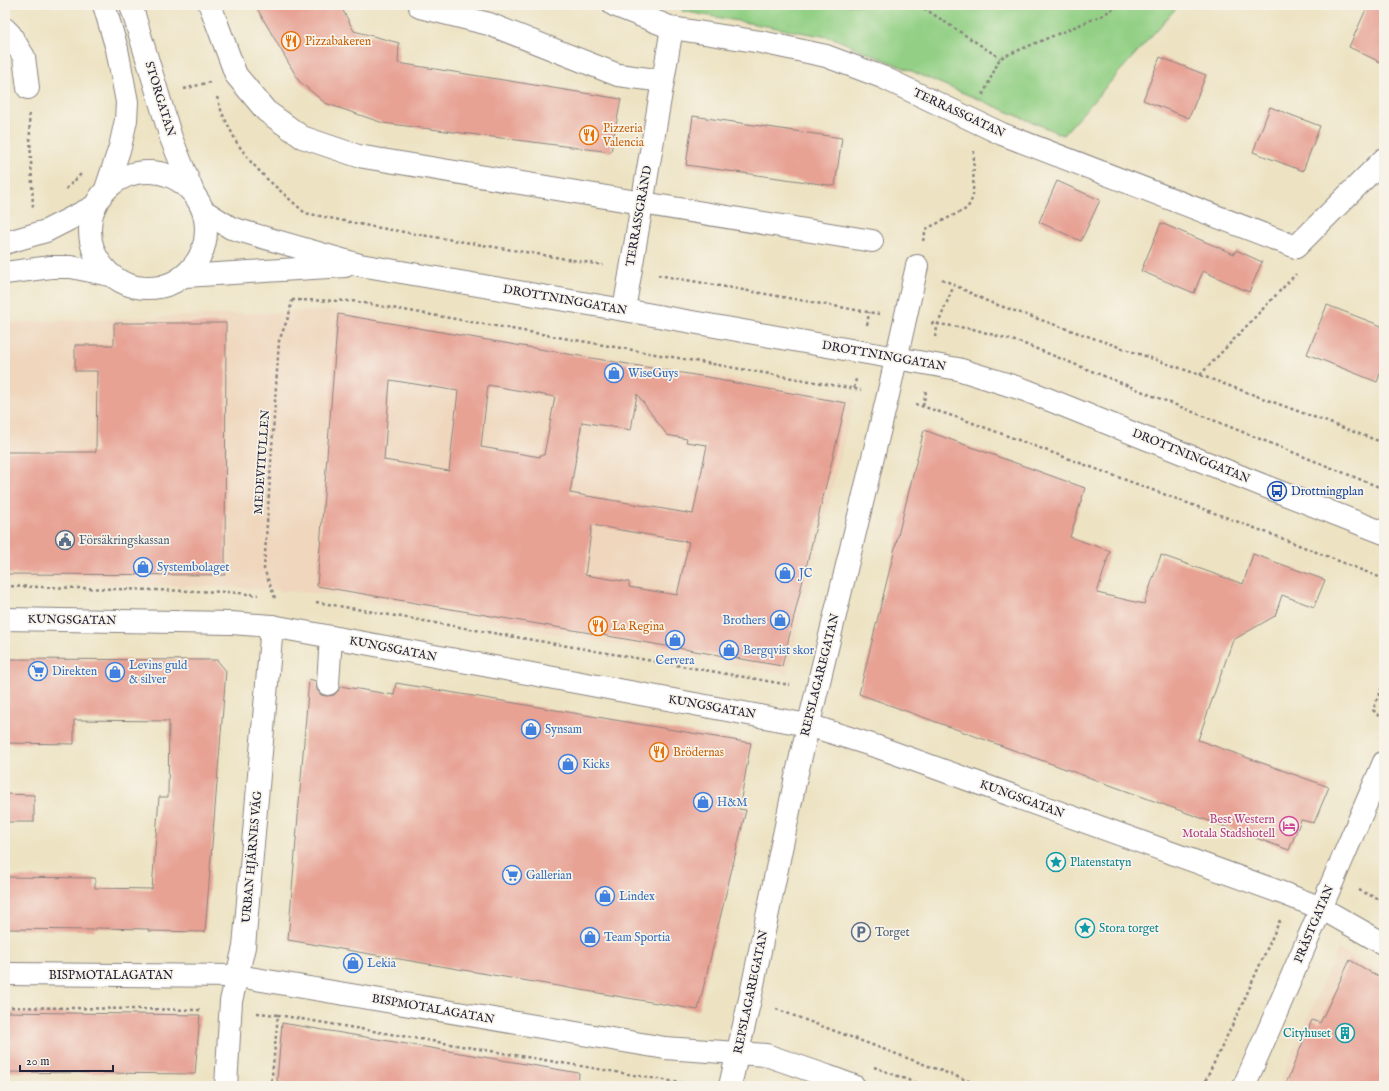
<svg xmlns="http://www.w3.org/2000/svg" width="1389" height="1091" font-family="'IM FELL English',serif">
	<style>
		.built { fill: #efd6bc }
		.green { fill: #93d085; stroke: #5a7960 }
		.building { fill: #e7a294; fill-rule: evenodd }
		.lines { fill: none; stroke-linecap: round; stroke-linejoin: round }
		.minor-casing { stroke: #88827f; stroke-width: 24 }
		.major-casing { stroke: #88827f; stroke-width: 24 }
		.path { stroke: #88827f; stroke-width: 2.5; stroke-dasharray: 3 3; stroke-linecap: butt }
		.minor { stroke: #fff; stroke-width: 22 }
		.major { stroke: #fff; stroke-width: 22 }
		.labels { text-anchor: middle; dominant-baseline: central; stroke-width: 3.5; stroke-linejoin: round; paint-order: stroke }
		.food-label { font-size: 12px; fill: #c56008; stroke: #f7f3e8; text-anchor: start }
		.street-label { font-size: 12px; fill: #22223b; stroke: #f7f3e8 }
		.shop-label { font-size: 12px; fill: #366cbe; stroke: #f7f3e8; text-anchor: start }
		.transit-label { font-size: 12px; fill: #164399; stroke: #f7f3e8; text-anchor: start }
		.service-label { font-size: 12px; fill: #4e5e75; stroke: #f7f3e8; text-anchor: start }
		.hotel-label { font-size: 12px; fill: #b23c85; stroke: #f7f3e8; text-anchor: end }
		.culture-label { font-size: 12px; fill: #0d838f; stroke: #f7f3e8; text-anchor: start }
	</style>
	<rect width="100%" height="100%" fill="#f7f3e8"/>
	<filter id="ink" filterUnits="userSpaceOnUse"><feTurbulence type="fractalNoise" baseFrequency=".025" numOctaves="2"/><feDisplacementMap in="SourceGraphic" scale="8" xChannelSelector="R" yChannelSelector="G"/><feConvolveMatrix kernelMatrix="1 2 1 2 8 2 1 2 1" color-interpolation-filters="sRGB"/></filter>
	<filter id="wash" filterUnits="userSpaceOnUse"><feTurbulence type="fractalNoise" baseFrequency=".012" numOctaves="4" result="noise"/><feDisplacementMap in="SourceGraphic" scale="16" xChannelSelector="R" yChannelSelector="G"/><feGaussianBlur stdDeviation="0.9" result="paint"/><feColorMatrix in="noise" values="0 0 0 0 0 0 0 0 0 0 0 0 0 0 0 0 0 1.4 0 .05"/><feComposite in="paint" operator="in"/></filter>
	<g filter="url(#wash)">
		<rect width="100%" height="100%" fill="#ede3c3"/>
		<g class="built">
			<path d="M338,310L854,399L787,674L326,594L225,587L5,581V323Z"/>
			<path d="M1338,949L1384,975V1086H1278Z"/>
		</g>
		<path class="green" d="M685,5H1179L1063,135L833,38L682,11Z"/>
		<g id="blocks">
			<g class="building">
				<path d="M255,5H340L354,31L399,43L398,63L621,99L611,152L383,123L325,103L299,81Z"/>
				<path d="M1368,5H1384V64L1349,47Z"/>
				<path d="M1160,57L1206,75L1189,118L1143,100Z"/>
				<path d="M1270,107L1320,126L1303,171L1253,152Z"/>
				<path d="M693,116L842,138L835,186L686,165Z"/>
				<path d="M1057,181L1100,200L1081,241L1039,222Z"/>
				<path d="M1161,223L1234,254L1236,250L1262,262L1249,292L1203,271L1194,293L1141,271Z"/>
				<path d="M1327,305L1384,327V364L1377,382L1307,354Z"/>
				<path d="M338,314L591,358L719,379V380L846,403L782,666L317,586ZM390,380L458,391L449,471L384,460ZM488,385L555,397L544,455H540V457L481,447ZM637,394L667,435L687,439L686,442L707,445L693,514L570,493L582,422L631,430ZM592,525L689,542L677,595L629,587V582L585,575Z"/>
				<path d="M114,323H226L225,575L5,574V452H96L97,371H75V345H114Z"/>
				<path d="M924,430L1085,488L1070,537L1110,551L1097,593L1144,604L1161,555L1243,584L1253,554L1325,580L1314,607L1282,595L1275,616L1233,640L1198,740L1329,787L1314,823L1301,820L1289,850L859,694Z"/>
				<path d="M5,659L217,660L226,671L205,932L148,931L149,929L95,928V930L5,929V877L95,878V888L152,889L159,797H168L169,721L74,720V744L5,743Z"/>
				<path d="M309,679L316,681L317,690L321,695L327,696L334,695L338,691L340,686L394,695L396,683L751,743L739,809L746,810L698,1010L288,940Z"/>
				<path d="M5,794L34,795V822H5Z"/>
				<path d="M1350,960L1384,980V1086H1285L1312,1020L1320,1023Z"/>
				<path d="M5,1012L200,1015L195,1074L5,1072Z"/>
				<path d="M282,1023L579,1073L578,1086H282L283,1083L277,1081Z"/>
			</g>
		</g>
	</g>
	<g filter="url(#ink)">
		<use href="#blocks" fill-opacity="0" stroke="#88827f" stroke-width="1"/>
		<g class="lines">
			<g class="minor-casing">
				<g id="minor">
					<path d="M210,5L236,75L266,111L302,137L358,156L872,241"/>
					<path d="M421,5L420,7L489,24L618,75L663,81"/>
					<path d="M614,5L672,28L761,42L826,56L882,77L1002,134L1296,247L1384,159"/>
					<path d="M5,29L10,34L24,57L28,88"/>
					<path d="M5,243L46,231L95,206"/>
					<path d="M5,273L51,267H71L110,275"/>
					<path d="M624,310L672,28"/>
					<path d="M5,619L231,623L272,626L808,725L878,747L1285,894L1321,908L1384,944"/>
					<path d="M328,684L331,637"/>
					<path d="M5,974L238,976L665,1048L766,1055L827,1076L854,1086"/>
					<path d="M226,1086L231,1001L244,947L272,626"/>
					<path d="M730,1086L750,999L796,777L888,395L917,266"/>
					<path d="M1244,1086L1273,1020L1384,762"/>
				</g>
			</g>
			<g class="major-casing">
				<g id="major">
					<path d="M104,5L117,49L127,102L126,120L120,147L106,189"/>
					<path d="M131,5L171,138L193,192"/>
					<circle cx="148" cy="230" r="58"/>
					<path d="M204,211L231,228L360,265L624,310L958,369L1025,390L1277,491L1384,533"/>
					<path d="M185,276L345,266"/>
				</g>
			</g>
			<g class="path">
				<path d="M919,5L1000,58"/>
				<path d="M184,89L210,82"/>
				<path d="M983,95L1000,58L1103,15L1119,5"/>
				<path d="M217,97L222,113L237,143L251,162L266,178L305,213L374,227L603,265"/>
				<path d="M29,114L33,207"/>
				<path d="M66,189L81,174"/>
				<path d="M923,241L926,229L966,209L970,204L973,196L974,151"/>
				<path d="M658,275L879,314"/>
				<path d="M942,279L989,302L1200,375L1384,443"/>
				<path d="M292,300L352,301L861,390"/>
				<path d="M931,323L973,329L1022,343L1384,489"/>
				<path d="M867,325L869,312"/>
				<path d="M935,337L938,324L954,285"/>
				<path d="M1200,375L1296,274"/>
				<path d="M854,388L856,379"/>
				<path d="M915,404L962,419L1276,536L1384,579"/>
				<path d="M923,406L926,391"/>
				<path d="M5,586L229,592L258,595"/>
				<path d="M275,598L264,569L279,341L289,315L292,300"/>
				<path d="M316,602L790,685"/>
				<path d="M1384,682L1373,710L1384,720"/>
				<path d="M1359,890L1384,902"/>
				<path d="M5,1007L202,1010"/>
				<path d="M776,1009L982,1086"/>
				<path d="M257,1013L278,1015L271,1086"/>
				<path d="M278,1015L699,1086"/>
				<path d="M874,1067L924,1086"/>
				<path d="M1203,1086L1240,1009L1280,920"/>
			</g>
			<use href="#minor" class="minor"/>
			<use href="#major" class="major"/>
		</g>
	</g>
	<defs>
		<g id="restaurant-ring" transform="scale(1)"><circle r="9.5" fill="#f7f3e8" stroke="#e8710a" stroke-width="1.5"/><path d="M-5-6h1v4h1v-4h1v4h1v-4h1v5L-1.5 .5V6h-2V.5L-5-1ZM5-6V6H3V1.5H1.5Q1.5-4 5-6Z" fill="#e8710a"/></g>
		<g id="shop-ring" transform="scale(1)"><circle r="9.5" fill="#f7f3e8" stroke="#3f7fe0" stroke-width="1.5"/><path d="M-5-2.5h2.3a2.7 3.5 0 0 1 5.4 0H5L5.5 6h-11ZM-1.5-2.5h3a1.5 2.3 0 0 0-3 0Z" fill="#3f7fe0"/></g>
		<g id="bus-ring" transform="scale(1)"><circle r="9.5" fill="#f7f3e8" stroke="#1a4fb4" stroke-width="1.5"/><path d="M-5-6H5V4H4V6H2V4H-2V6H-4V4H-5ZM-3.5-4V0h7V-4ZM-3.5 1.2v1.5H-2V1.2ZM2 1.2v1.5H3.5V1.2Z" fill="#1a4fb4"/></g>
		<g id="civic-ring" transform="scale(1)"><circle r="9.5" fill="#f7f3e8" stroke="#5c6f8a" stroke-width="1.5"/><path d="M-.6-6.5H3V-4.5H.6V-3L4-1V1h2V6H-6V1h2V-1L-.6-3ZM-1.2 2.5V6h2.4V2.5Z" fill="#5c6f8a"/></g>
		<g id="supermarket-ring" transform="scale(1)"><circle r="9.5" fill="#f7f3e8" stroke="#3f7fe0" stroke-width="1.5"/><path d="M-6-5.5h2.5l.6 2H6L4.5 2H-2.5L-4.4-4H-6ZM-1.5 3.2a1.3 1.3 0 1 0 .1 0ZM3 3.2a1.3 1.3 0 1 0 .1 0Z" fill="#3f7fe0"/></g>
		<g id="hotel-ring" transform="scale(1)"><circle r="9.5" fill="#f7f3e8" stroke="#d1479c" stroke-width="1.5"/><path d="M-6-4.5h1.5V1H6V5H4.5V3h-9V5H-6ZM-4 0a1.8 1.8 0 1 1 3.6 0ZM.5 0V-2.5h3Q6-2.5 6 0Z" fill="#d1479c"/></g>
		<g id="sight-ring" transform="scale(1)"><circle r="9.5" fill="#f7f3e8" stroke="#0f9aa8" stroke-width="1.5"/><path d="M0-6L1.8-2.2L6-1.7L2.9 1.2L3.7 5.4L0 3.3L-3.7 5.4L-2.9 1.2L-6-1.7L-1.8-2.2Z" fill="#0f9aa8"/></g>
		<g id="parking-ring" transform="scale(1)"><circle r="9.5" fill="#f7f3e8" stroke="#5c6f8a" stroke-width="1.5"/><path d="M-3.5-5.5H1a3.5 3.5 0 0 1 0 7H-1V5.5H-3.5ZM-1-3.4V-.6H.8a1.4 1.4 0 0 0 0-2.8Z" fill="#5c6f8a"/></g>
		<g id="building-ring" transform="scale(1)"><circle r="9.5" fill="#f7f3e8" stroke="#0f9aa8" stroke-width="1.5"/><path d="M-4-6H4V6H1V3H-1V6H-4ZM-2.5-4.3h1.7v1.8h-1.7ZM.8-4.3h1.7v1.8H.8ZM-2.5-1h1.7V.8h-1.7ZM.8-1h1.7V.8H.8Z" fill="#0f9aa8"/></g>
	</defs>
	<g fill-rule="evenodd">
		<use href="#restaurant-ring" x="291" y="41"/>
		<use href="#restaurant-ring" x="589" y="135"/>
		<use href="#shop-ring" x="614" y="373"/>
		<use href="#bus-ring" x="1277" y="491"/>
		<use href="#civic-ring" x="65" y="540"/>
		<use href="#shop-ring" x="143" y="567"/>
		<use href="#shop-ring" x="785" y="573"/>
		<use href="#shop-ring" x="780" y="620"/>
		<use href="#restaurant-ring" x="598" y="626"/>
		<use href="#shop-ring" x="675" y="640"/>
		<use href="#shop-ring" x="729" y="650"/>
		<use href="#supermarket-ring" x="38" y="671"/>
		<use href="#shop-ring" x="115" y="672"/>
		<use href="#shop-ring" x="531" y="729"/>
		<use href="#restaurant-ring" x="659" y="752"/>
		<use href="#shop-ring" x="568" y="764"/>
		<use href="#shop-ring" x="703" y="802"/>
		<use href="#hotel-ring" x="1289" y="826"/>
		<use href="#sight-ring" x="1056" y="862"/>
		<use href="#supermarket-ring" x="512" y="875"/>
		<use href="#shop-ring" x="605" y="896"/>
		<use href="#sight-ring" x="1085" y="928"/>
		<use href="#parking-ring" x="861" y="932"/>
		<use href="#shop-ring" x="590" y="937"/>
		<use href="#shop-ring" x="353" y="963"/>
		<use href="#building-ring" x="1345" y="1033"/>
	</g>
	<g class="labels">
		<g class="food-label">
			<text x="305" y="41">Pizzabakeren</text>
			<text x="603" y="128">Pizzeria<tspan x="603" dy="14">Valencia</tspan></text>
			<text x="612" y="626">La Regina</text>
			<text x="673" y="752">Brödernas</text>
		</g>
		<g class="street-label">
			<text transform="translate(160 99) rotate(73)">STORGATAN</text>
			<text transform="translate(959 113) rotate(25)">TERRASSGATAN</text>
			<text transform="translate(639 216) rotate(-80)">TERRASSGRÄND</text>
			<text transform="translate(565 300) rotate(10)">DROTTNINGGATAN</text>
			<text transform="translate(884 356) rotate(10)">DROTTNINGGATAN</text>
			<text transform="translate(1191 456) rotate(22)">DROTTNINGGATAN</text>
			<text transform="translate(262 462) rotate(-86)">MEDEVITULLEN</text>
			<text transform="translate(72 620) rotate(1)">KUNGSGATAN</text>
			<text transform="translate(393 649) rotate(11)">KUNGSGATAN</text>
			<text transform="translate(820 675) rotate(-76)">REPSLAGAREGATAN</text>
			<text transform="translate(712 707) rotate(10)">KUNGSGATAN</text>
			<text transform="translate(1022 799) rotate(20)">KUNGSGATAN</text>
			<text transform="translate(252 857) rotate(-85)">URBAN HJÄRNES VÄG</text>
			<text transform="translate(1314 924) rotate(-67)">PRÄSTGATAN</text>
			<text x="111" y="975">BISPMOTALAGATAN</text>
			<text transform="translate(751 992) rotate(-78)">REPSLAGAREGATAN</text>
			<text transform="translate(433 1009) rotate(10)">BISPMOTALAGATAN</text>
		</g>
		<g class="shop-label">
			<text x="628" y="373">WiseGuys</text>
			<text x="157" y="567">Systembolaget</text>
			<text x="799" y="573">JC</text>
			<text x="766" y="620" text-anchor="end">Brothers</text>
			<text x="743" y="650">Bergqvist skor</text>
			<text x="675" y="660" text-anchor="middle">Cervera</text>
			<text x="129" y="665">Levins guld<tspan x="129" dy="14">&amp; silver</tspan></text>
			<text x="52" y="671">Direkten</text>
			<text x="545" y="729">Synsam</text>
			<text x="582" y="764">Kicks</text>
			<text x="717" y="802">H&amp;M</text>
			<text x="526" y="875">Gallerian</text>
			<text x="619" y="896">Lindex</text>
			<text x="604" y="937">Team Sportia</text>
			<text x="367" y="963">Lekia</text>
		</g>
		<g class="transit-label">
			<text x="1291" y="491">Drottningplan</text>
		</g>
		<g class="service-label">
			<text x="79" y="540">Försäkringskassan</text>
			<text x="875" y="932">Torget</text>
		</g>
		<g class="hotel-label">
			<text x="1275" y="819">Best Western<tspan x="1275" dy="14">Motala Stadshotell</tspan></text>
		</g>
		<g class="culture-label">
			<text x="1070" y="862">Platenstatyn</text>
			<text x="1099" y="928">Stora torget</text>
			<text x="1331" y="1033" text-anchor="end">Cityhuset</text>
		</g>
	</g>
	<rect width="1389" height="1091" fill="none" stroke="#f7f3e8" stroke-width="20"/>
	<path d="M20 1065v6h93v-6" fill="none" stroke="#22223b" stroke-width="2"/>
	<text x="26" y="1065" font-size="12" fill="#22223b" stroke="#f7f3e8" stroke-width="3" paint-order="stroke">20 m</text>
</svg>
